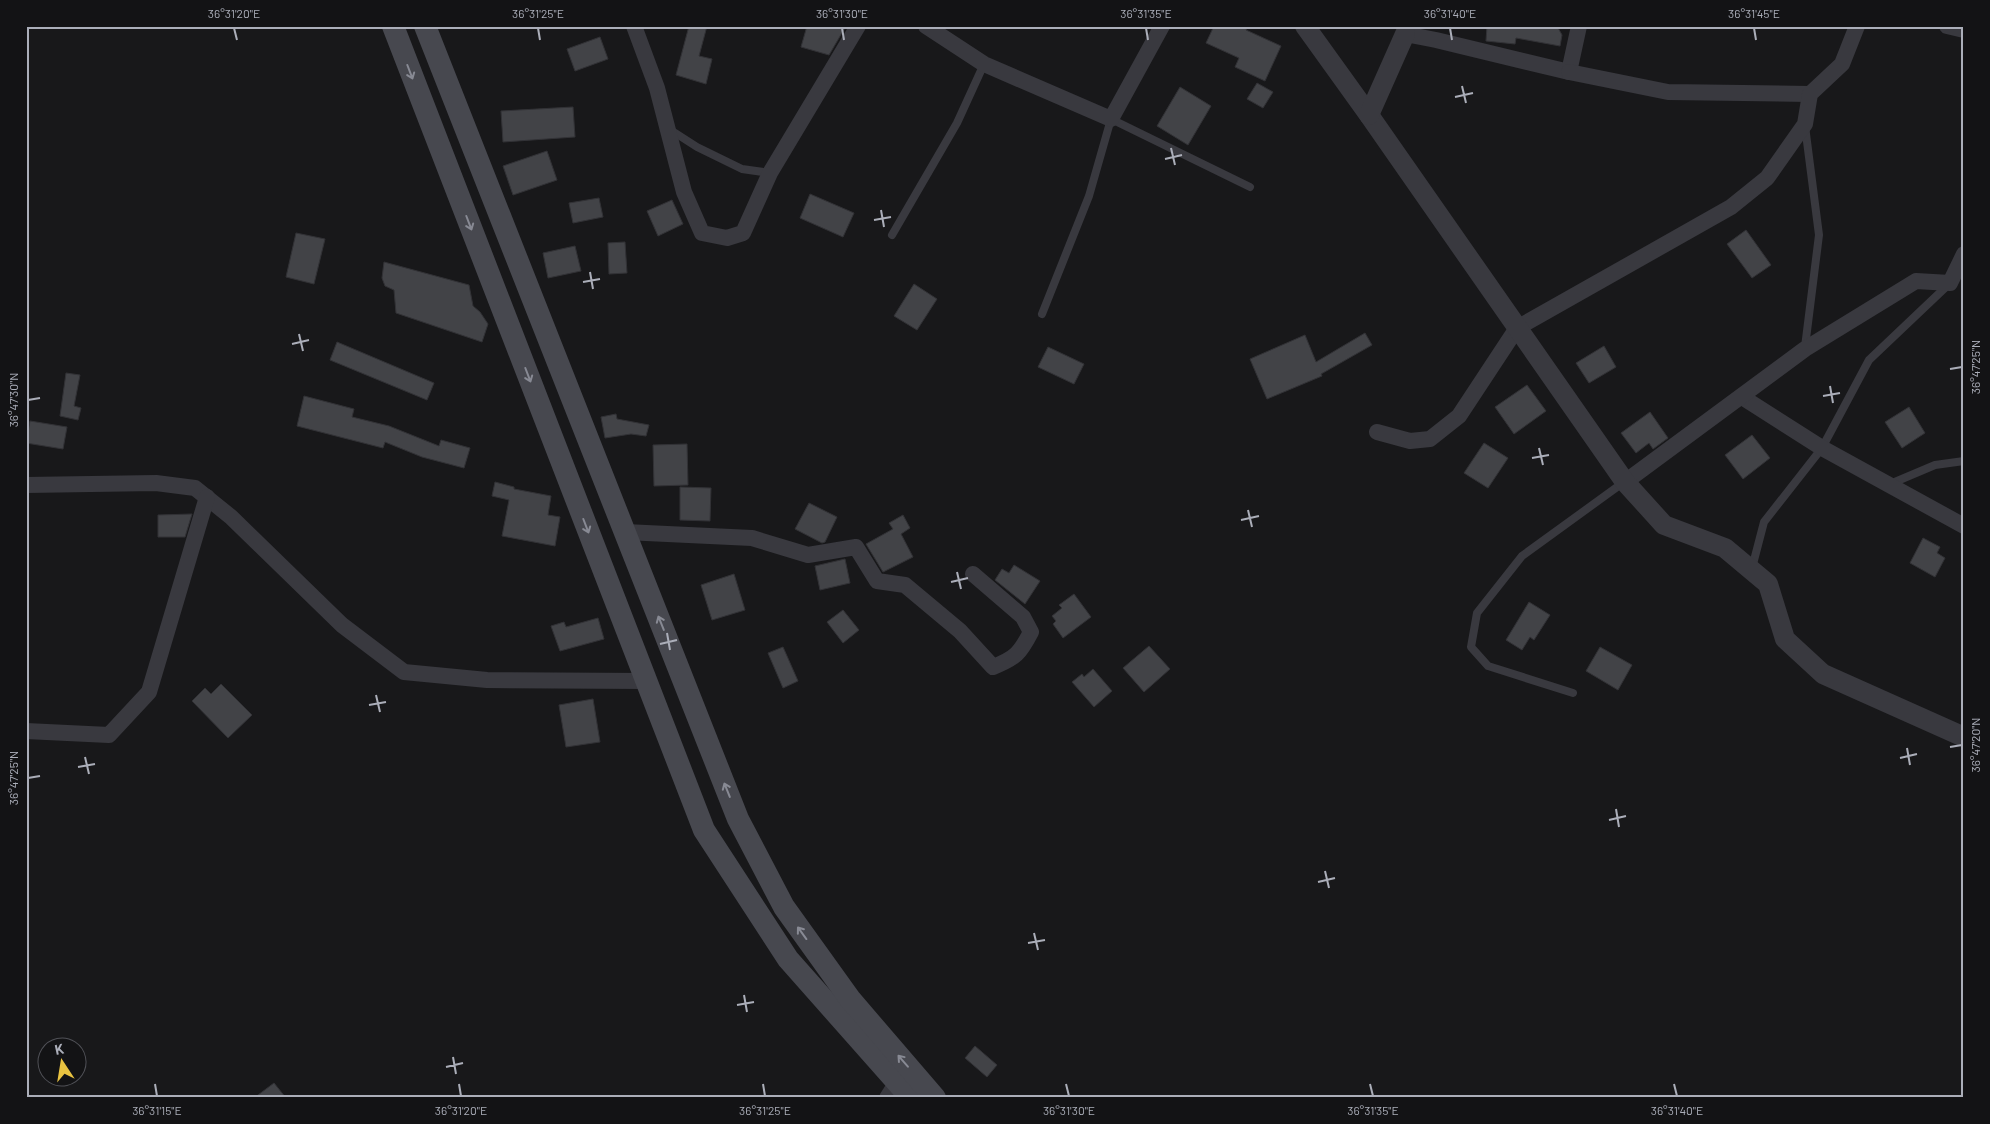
<svg xmlns="http://www.w3.org/2000/svg" width="1990" height="1124" font-family="Barlow,sans-serif">
	<style>
		.building { fill: #424347; stroke: #323236 }
		.lines { fill: none; stroke-linecap: round; stroke-linejoin: round }
		.service { stroke: #39393f; stroke-width: 8 }
		.minor { stroke: #39393f; stroke-width: 16 }
		.tertiary { stroke: #39393f; stroke-width: 20 }
		.secondary { stroke: #47484f; stroke-width: 22 }
		.oneway { stroke: #888a94 }
		.ticks { fill: none; stroke: #abaeb9; stroke-width: 2 }
		.neatline { fill: none; stroke: #abaeb9; stroke-width: 2 }
		.ticks-label { font-size: 12px; text-anchor: middle; fill: #abaeb9 }
	</style>
	<rect width="100%" height="100%" fill="#18181a"/>
	<g class="building">
		<path d="M689,26H707L699,56L712,59L706,84L676,75Z"/>
		<path d="M807,26H846L829,55L801,47Z"/>
		<path d="M1214,26H1248L1246,30L1281,46L1265,81L1235,67L1239,58L1206,43Z"/>
		<path d="M1487,26H1557L1562,35L1560,46L1516,38L1515,44L1486,41Z"/>
		<path d="M600,37L608,59L575,71L567,49Z"/>
		<path d="M1257,83L1273,92L1263,108L1247,99Z"/>
		<path d="M1180,87L1211,106L1188,145L1157,126Z"/>
		<path d="M573,107L575,137L503,142L501,111Z"/>
		<path d="M547,151L557,180L513,195L503,166Z"/>
		<path d="M810,194L854,213L843,237L800,218Z"/>
		<path d="M599,198L603,217L573,223L569,203Z"/>
		<path d="M672,200L683,224L658,236L647,211Z"/>
		<path d="M1746,230L1771,265L1752,278L1727,244Z"/>
		<path d="M296,233L325,239L314,284L286,277Z"/>
		<path d="M625,242L627,273L609,274L608,243Z"/>
		<path d="M575,246L581,271L548,278L543,253Z"/>
		<path d="M384,262L469,285L473,306L480,312L488,324L482,342L396,313L394,290L385,286L382,278Z"/>
		<path d="M914,284L937,299L917,330L894,316Z"/>
		<path d="M1365,333L1372,345L1321,374L1322,376L1267,399L1250,359L1305,335L1316,362Z"/>
		<path d="M337,342L434,383L427,400L330,360Z"/>
		<path d="M1604,346L1616,367L1589,383L1576,363Z"/>
		<path d="M1048,347L1084,364L1074,384L1038,367Z"/>
		<path d="M66,373L80,375L74,406L81,408L78,420L60,416Z"/>
		<path d="M1527,385L1546,411L1514,434L1495,407Z"/>
		<path d="M304,396L354,409L352,417L389,426L439,446L441,440L470,448L464,468L422,457L385,442L383,448L297,426Z"/>
		<path d="M1909,407L1925,433L1902,448L1885,422Z"/>
		<path d="M1650,412L1668,438L1653,449L1649,443L1636,453L1621,433Z"/>
		<path d="M616,414L617,419L649,425L646,436L631,434L605,438L601,417Z"/>
		<path d="M30,421L67,427L63,449L26,443Z"/>
		<path d="M1752,435L1770,458L1743,479L1725,455Z"/>
		<path d="M1484,443L1508,458L1488,488L1464,473Z"/>
		<path d="M687,444L688,485L654,486L653,445Z"/>
		<path d="M495,482L514,487V489L551,496L548,515L560,517L555,546L502,536L509,500L492,496Z"/>
		<path d="M680,487L711,488L710,521L680,520Z"/>
		<path d="M809,503L837,517L825,542L822,543L795,529Z"/>
		<path d="M192,514L185,537H158V515Z"/>
		<path d="M903,515L910,528L901,534L913,557L883,572L866,544L893,529L889,523Z"/>
		<path d="M1923,538L1940,547L1937,553L1945,558L1935,577L1910,563Z"/>
		<path d="M845,559L850,583L820,590L815,566Z"/>
		<path d="M1014,565L1040,581L1025,604L995,580L1002,569L1009,573Z"/>
		<path d="M734,574L745,610L712,620L701,585Z"/>
		<path d="M1074,594L1091,617L1063,638L1053,624L1056,621L1052,616L1062,608L1059,605Z"/>
		<path d="M1529,602L1550,615L1534,640L1530,637L1522,650L1506,640Z"/>
		<path d="M843,610L859,630L843,643L827,622Z"/>
		<path d="M598,618L604,639L560,651L551,626L564,622L566,627Z"/>
		<path d="M1149,646L1170,669L1144,692L1123,668Z"/>
		<path d="M783,647L798,681L783,688L768,653Z"/>
		<path d="M1600,647L1632,665L1618,690L1586,671Z"/>
		<path d="M1093,669L1112,691L1094,707L1072,682L1082,674L1084,677Z"/>
		<path d="M221,684L252,715L228,738L192,701L205,688L211,694Z"/>
		<path d="M593,699L600,742L566,747L559,705Z"/>
		<path d="M975,1046L997,1065L987,1077L965,1058Z"/>
		<path d="M274,1083L286,1098H254Z"/>
	</g>
	<g class="lines">
		<g class="service">
			<path d="M1805,126L1819,235L1805,347"/>
			<path d="M669,129L697,147L742,169L770,173"/>
			<path d="M892,235L957,123L984,64"/>
			<path d="M1042,314L1089,196L1111,119L1250,187"/>
			<path d="M1890,484L1935,465L1964,461"/>
			<path d="M1752,568L1764,522L1822,448L1869,360L1948,285"/>
			<path d="M1573,693L1488,666L1471,647L1477,613L1522,556L1624,482"/>
		</g>
		<g class="minor">
			<path d="M634,26L657,88L684,192L702,233L727,238L743,233L770,173L858,26"/>
			<path d="M926,26L984,64L1111,119L1162,26"/>
			<path d="M1407,26L1405,34L1436,40L1569,72L1579,26"/>
			<path d="M1947,26L1964,30"/>
			<path d="M1569,72L1668,92L1810,94"/>
			<path d="M1742,397L1822,448L1964,526"/>
			<path d="M1377,432L1410,441L1430,439L1459,416L1517,328L1731,207L1767,178L1805,124L1810,94L1842,64L1857,26"/>
			<path d="M1625,482L1805,349L1916,281L1950,283L1964,254"/>
			<path d="M26,485L156,483L195,488L231,517L342,625L404,672L487,680L646,681"/>
			<path d="M625,532L752,538L808,555L856,547L877,581L905,585L960,631L993,667C1016,658 1020,653 1031,632L1023,617L973,574"/>
			<path d="M26,731L109,735L149,692L207,497"/>
			<path d="M887,1098L897,1082"/>
		</g>
		<g class="tertiary">
			<path d="M1305,26L1369,115L1625,482L1664,525L1725,548L1768,584L1785,639L1823,674L1964,737"/>
			<path d="M1369,115L1405,34"/>
		</g>
		<g class="secondary">
			<path d="M393,26L704,830L788,959L911,1098"/>
			<path d="M425,26L738,819L784,907L850,999L935,1098"/>
		</g>
	</g>
	<defs><path id="oneway-shaft" d="M-6 0H5M1.5-3L5.5 0L1.5 3" fill="none" stroke-width="1.6" stroke-linecap="round" stroke-linejoin="round" transform="scale(1.25)"/></defs>
	<g class="oneway">
		<use href="#oneway-shaft" transform="translate(410 72) rotate(69)"/>
		<use href="#oneway-shaft" transform="translate(469 223) rotate(69)"/>
		<use href="#oneway-shaft" transform="translate(528 375) rotate(69)"/>
		<use href="#oneway-shaft" transform="translate(586 526) rotate(69)"/>
		<use href="#oneway-shaft" transform="translate(661 623) rotate(-112)"/>
		<use href="#oneway-shaft" transform="translate(727 790) rotate(-112)"/>
		<use href="#oneway-shaft" transform="translate(802 933) rotate(-126)"/>
		<use href="#oneway-shaft" transform="translate(903 1061) rotate(-131)"/>
	</g>
	<path class="ticks" d="M234,28L237,40M538,28L540,40M842,28L844,40M1146,28L1148,40M1450,28L1452,40M1754,28L1756,40M1462,86L1466,103M1455,97L1473,93M1171,148L1175,165M1165,159L1182,155M881,210L884,227M874,220L891,217M590,272L593,289M583,282L600,279M299,334L303,351M292,344L309,340M1950,369L1962,367M1830,386L1833,403M1823,396L1840,393M28,400L40,398M1539,448L1543,465M1532,458L1549,455M1248,510L1252,527M1241,520L1259,516M957,572L961,589M951,582L968,578M667,633L670,650M660,644L677,640M376,695L380,712M369,705L386,702M1950,747L1962,745M1907,748L1910,765M85,757L89,774M1900,758L1917,754M78,767L95,764M28,778L40,776M1616,809L1619,827M1609,820L1626,816M1325,871L1329,888M1318,882L1335,878M1034,933L1038,950M1028,943L1045,940M744,995L747,1012M737,1005L754,1002M453,1057L456,1074M446,1067L463,1063M155,1084L157,1096M459,1084L461,1096M763,1084L765,1096M1066,1084L1069,1096M1370,1084L1373,1096M1674,1084L1677,1096"/>
	<rect width="1990" height="1124" fill="none" stroke="#131315" stroke-width="55"/>
	<g transform="translate(62 1062) rotate(348)"><circle r="24" fill="#131315" stroke="#505157"/>
	<path d="M0-4L9 19L0 12L-9 19Z" fill="#e9c341"/>
	<text y="-8" font-size="14" font-weight="bold" text-anchor="middle" fill="#abaeb9">K</text>
	</g>
	<rect x="28" y="28" width="1934" height="1068" class="neatline"/>
	<g class="ticks-label">
		<text x="234" y="18">36°31'20"E</text>
		<text x="538" y="18">36°31'25"E</text>
		<text x="842" y="18">36°31'30"E</text>
		<text x="1146" y="18">36°31'35"E</text>
		<text x="1450" y="18">36°31'40"E</text>
		<text x="1754" y="18">36°31'45"E</text>
		<text transform="translate(1976 367) rotate(-90)" y="4">36°47'25"N</text>
		<text transform="translate(14 400) rotate(-90)" y="4">36°47'30"N</text>
		<text transform="translate(1976 745) rotate(-90)" y="4">36°47'20"N</text>
		<text transform="translate(14 778) rotate(-90)" y="4">36°47'25"N</text>
		<text x="157" y="1115">36°31'15"E</text>
		<text x="461" y="1115">36°31'20"E</text>
		<text x="765" y="1115">36°31'25"E</text>
		<text x="1069" y="1115">36°31'30"E</text>
		<text x="1373" y="1115">36°31'35"E</text>
		<text x="1677" y="1115">36°31'40"E</text>
	</g>
</svg>
